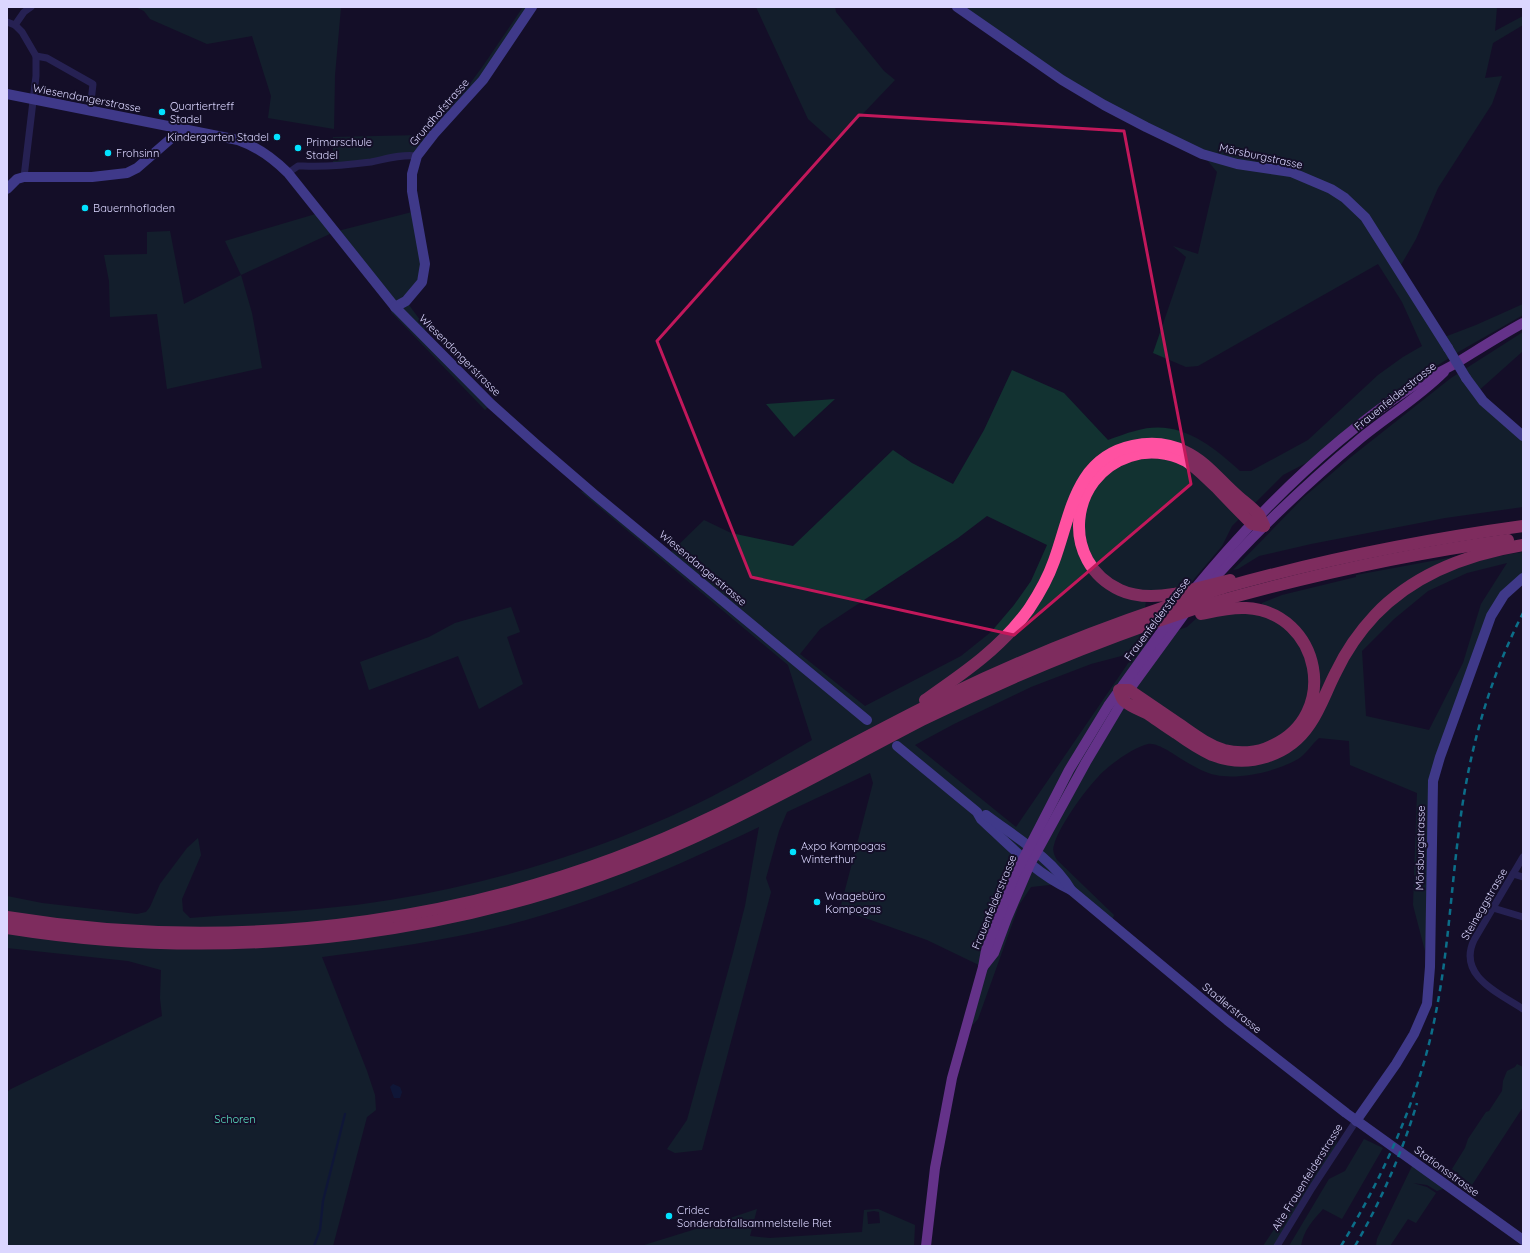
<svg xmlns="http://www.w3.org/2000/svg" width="1530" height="1253" font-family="Quicksand,sans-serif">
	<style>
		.green { fill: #123231; fill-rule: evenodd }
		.water { fill: #0b214b }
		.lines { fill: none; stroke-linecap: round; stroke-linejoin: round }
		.stream { stroke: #0b214b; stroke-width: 2.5 }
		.street { stroke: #3d3888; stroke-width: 7 }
		.secondary { stroke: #736dff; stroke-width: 10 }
		.primary { stroke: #c55dff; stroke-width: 10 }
		.highway { stroke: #ff51a1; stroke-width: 12 }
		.rail { stroke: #02e2ff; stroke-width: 2.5; stroke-dasharray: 6 5; stroke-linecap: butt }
		.secondary-bridge { stroke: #736dff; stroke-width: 10 }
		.highway-bridge { stroke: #ff51a1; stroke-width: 12 }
		.marked { fill: none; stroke: #c2185b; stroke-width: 3; stroke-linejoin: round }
		.poi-dot { fill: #02e2ff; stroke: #140f28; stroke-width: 1.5 }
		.labels { text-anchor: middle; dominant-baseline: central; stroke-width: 4; stroke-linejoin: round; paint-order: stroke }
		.street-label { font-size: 11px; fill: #dbd6ff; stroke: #140f28 }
		.poi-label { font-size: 11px; fill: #dbd6ff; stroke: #140f28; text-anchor: start }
		.park-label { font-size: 11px; fill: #5de4c4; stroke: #140f28 }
	</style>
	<rect width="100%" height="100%" fill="#140f28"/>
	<g class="green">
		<path d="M135,7H341L335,75L334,129L268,118L271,96L252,36L207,44L150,19L144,11Z"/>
		<path d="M523,7H532L512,37L417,156L333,166V137L422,135L466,89L483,66Z"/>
		<path d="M756,7H835L836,12L884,71L895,80L835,143L808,119Z"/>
		<path d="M957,7H1497L1495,31L1523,16V25L1493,43L1485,78L1502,76L1492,104L1438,188L1416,239L1398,270L1442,338L1476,325L1523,304V315L1460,351L1399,390L1308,462L1283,475L1232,526L1222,546L1183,592L1146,601L1140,641L1125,655L1091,664L1031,687L954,724L915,745L1016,827L1142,643L1187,627L1201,614L1262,610V603L1282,595L1356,577V575L1459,556L1401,599C1411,592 1421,585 1432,579C1460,565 1492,556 1523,552V574L1500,594L1440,757L1425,951L1413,905L1417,793L1350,765L1349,741L1319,738C1312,744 1306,754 1298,759C1278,771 1239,780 1216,775C1205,773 1193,766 1183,760C1175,755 1157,742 1148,744C1134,747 1107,766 1098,777C1085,790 1058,828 1054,845C1052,850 1054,855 1057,860L1114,915L1111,924L1058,884L1031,887L1019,905L978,1019L965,1033L983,967L927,940L840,909L873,783L870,773L787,812L779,831L766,878L771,892L702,1150L675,1153L667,1149L687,1120L733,953L745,906L759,827C677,866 592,904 503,926C444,941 382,949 322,957L367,1071L375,1095L376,1110L367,1117L333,1246H7V1092L11,1089L162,1016L160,998L161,970L128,961L7,948V896L42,903L137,914L146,912L150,907L160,884L187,848L198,838L201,855L182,899L183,911L190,918C257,913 324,911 390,900C481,885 571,859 655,823C710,800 761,770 812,740L788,665L580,491L595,495L669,554L704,520L731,533L793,546L893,450L912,463L953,484L984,430L1012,370L1064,393L1108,440C1117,437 1126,433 1135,431C1178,418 1210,444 1240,471H1251L1308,440L1378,375L1403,357L1422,346L1402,302L1378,264L1198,366L1186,367L1153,353L1186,257L1173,246L1198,254L1217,172L1202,154L1104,105ZM987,516L1047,545L1031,581L1014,605L991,632L961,656L865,706L800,654L820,629L958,538ZM1507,563L1481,604L1463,663L1429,730L1366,716L1362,651L1394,619L1428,591L1467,573Z"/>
		<path d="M416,211L422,282L406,301L426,328L422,333L491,404L485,410L391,312L395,307L334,232L241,275L252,313L262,368L167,389L157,314L110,317L109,281L104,255L147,254V232L170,231L184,304L241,275L225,241L319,213L334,232Z"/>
		<path d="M1523,332V351L1476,393L1523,436V507L1445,518L1311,544L1259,556L1238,569L1233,570L1304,497L1351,457L1451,378Z"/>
		<path d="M835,399L794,437L766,404Z"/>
		<path d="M511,607L520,632L507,637L523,684L479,709L458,656L369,690L360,662L429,637L455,623Z"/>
		<path d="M1517,1064L1523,1067V1107L1472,1185L1452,1169L1465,1148L1468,1139L1486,1112L1489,1111L1502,1091L1503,1081L1507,1071L1515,1067Z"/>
		<path d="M1336,1136L1337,1142L1331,1160L1277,1246H1263Z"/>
		<path d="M1364,1139L1383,1148L1342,1219L1323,1209C1313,1220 1303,1231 1301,1246H1289L1329,1179L1345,1171Z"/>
		<path d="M1414,1162L1448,1187L1437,1191L1427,1185L1413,1183L1427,1187L1436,1193L1416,1223L1408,1219L1390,1246H1376L1377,1239Z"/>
		<path d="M757,1209L750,1236L770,1238L862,1232L864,1210L878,1209L915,1225L914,1246H641L712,1224ZM874,1211L879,1212L880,1223L868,1224L867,1212Z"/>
	</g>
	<path class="water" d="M393,1084L400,1087L402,1092L400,1098H394L390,1087Z"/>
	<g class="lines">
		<path class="stream" d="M314,1246L320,1230L323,1201L345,1114"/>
		<g class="street">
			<path d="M7,22L15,25L22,32L36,56V76L24,177"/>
			<path d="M15,25L24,12L31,7"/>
			<path d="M36,56L47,58L93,84L90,110"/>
			<path d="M288,173L298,166H303C326,167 348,165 371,162C386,159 401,154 417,156"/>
			<path d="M1523,857L1474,940C1457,976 1499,993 1523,1009"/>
			<path d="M1513,874L1523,877"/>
			<path d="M1493,908L1523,917"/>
			<path d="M1277,1246L1312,1188L1356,1121"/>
		</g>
		<g class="secondary">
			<path d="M957,7L1062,80L1104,105L1146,127L1202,154L1237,164L1291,172L1331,189L1345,198L1365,217L1448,348"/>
			<path d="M7,94L238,140C258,147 273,158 288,173L395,307L491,404L538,446L595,495L867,720"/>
			<path d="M7,189L17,179L24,177H92L127,173L137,168L182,129"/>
			<path d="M395,307L406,301L422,282L425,264L412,191V174L417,156L434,134L483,80L532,7"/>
			<path d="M1466,378L1483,401L1523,436"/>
			<path d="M897,746L977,812L981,819C1009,845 1036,874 1071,890L1227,1020L1346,1113L1523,1240"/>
			<path d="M986,815C1015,837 1052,858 1071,890"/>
			<path d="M1356,1121L1396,1064L1414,1034L1427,1004L1430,967L1433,781L1440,757L1491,616L1504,595L1523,578"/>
		</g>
		<g class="primary">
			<path d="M1206,588C1253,534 1306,484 1361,438C1388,416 1419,397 1444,372"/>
			<path d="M1192,592C1255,515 1327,443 1410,388C1424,379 1439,373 1453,365C1476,351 1499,336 1523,323"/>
			<path d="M983,967L994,953L1007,918L1030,864L1086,762L1129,690L1188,609"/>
			<path d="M926,1246L935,1168L952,1078L983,967L986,950L1015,875L1069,770L1108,706L1174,614"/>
		</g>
		<g class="highway">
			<path d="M1222,588C1321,560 1421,540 1523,526"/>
			<path d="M1174,594C1156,597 1137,598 1120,590C1060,562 1068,476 1130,456C1148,450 1169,452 1186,461C1197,468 1206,478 1216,487C1228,500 1240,512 1252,524L1264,526"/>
			<path d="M1209,604C1307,576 1407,554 1508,540"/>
			<path d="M1201,614C1215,611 1231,607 1246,608C1321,612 1341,716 1271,746C1257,753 1239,754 1224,750C1208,745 1195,735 1182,726C1164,714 1147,702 1129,690H1119C1120,694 1121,698 1124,701C1131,707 1140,710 1148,714C1157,720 1166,727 1176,733C1187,741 1199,749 1212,755C1248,769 1289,756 1310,724C1321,708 1327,689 1336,672C1346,651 1359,632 1375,615C1414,574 1468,554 1523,545"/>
			<path d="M925,700C964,673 1001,648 1029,609C1039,594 1048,578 1054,561C1071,515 1075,458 1133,446C1151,442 1170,444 1186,452C1207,462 1221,482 1239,497C1246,503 1253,508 1259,515C1261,519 1263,523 1264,526"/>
			<path d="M7,917C247,956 494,922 714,816C793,778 869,734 949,695C1019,661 1091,632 1165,607"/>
			<path d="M7,928C238,965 476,936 690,839C769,803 845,760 922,720C997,683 1073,651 1152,623"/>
		</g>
		<g class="rail">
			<path d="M1341,1246C1385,1173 1420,1096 1436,1012C1448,952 1451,891 1459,830C1468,755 1488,681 1523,613"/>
			<path d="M1355,1246C1381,1201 1402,1153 1417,1103"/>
		</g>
		<path class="secondary-bridge" d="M1448,348L1466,378"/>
		<g class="highway-bridge">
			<path d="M1174,594L1230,580"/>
			<path d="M1165,607L1222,588"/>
			<path d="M1152,623L1209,604"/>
		</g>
	</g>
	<path d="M0 0H1530V1253H0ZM859,115L1124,131L1191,484L1014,635L751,577L657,341Z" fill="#140f28" fill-opacity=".55" fill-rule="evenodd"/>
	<path class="marked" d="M859,115L1124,131L1191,484L1014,635L751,577L657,341Z"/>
	<g class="poi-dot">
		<circle cx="162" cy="112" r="4"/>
		<circle cx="277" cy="137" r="4"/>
		<circle cx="298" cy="148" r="4"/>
		<circle cx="108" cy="153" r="4"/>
		<circle cx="85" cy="208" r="4"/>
		<circle cx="793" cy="852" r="4"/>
		<circle cx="817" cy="902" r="4"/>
		<circle cx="669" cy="1216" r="4"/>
	</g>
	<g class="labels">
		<g class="street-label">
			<text transform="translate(87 98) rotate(11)">Wiesendangerstrasse</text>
			<text transform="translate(439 112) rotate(-49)">Grundhofstrasse</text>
			<text transform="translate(1261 156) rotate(12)">Mörsburgstrasse</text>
			<text transform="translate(460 355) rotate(45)">Wiesendangerstrasse</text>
			<text transform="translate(1395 396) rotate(-39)">Frauenfelderstrasse</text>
			<text transform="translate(703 568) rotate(40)">Wiesendangerstrasse</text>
			<text transform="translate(1157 619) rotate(-53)">Frauenfelderstrasse</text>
			<text transform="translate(1420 848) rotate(-89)">Mörsburgstrasse</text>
			<text transform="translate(994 902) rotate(-68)">Frauenfelderstrasse</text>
			<text transform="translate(1484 904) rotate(-60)">Steineggstrasse</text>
			<text transform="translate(1232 1008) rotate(39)">Stadlerstrasse</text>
			<text transform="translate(1447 1171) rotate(36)">Stationsstrasse</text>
			<text transform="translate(1307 1177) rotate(-58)">Alte Frauenfelderstrasse</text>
		</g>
		<g class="poi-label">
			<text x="170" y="106">Quartiertreff<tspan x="170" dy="13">Stadel</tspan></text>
			<text x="269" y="137" text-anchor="end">Kindergarten Stadel</text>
			<text x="306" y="142">Primarschule<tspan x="306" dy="13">Stadel</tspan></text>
			<text x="116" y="153">Frohsinn</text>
			<text x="93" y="208">Bauernhofladen</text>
			<text x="801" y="846">Axpo Kompogas<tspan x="801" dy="13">Winterthur</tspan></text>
			<text x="825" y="896">Waagebüro<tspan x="825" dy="13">Kompogas</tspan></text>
			<text x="677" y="1210">Cridec<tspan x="677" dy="13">Sonderabfallsammelstelle Riet</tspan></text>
		</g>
		<g class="park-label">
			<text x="235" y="1119">Schoren</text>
		</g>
	</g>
	<rect width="1530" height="1253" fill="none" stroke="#dbd6ff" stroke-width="16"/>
</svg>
